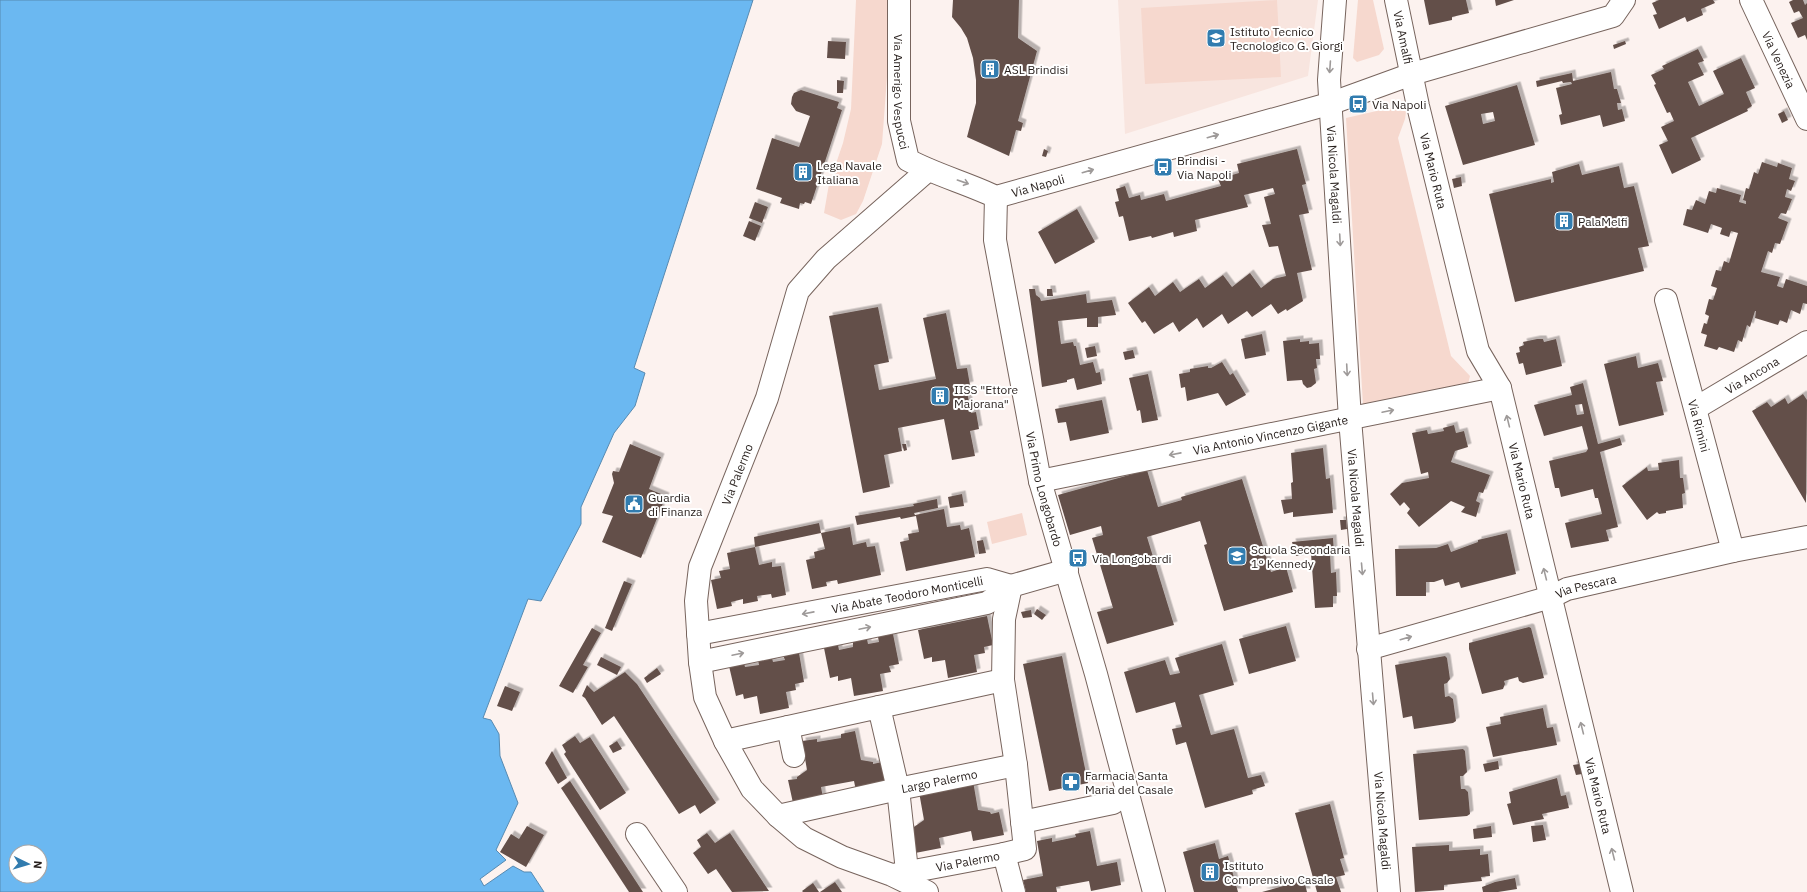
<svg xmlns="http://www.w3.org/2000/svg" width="1807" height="892" font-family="'IBM Plex Sans',sans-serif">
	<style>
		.built { fill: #f8e5df }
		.green { fill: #f6d8ce }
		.water { fill: #6bb8f1; stroke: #578ab1; fill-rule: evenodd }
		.building { fill: #63504a; fill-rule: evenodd; filter: url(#shadow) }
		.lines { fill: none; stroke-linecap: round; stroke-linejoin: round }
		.street-casing { stroke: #77645d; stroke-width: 24 }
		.street { stroke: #fff; stroke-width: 22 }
		.oneway { stroke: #9e9a99 }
		.labels { text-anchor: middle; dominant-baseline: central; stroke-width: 4; stroke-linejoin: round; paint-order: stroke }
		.poi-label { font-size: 12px; fill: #271f1c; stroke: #fff; text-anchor: start }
		.street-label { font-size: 12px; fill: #271f1c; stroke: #fff }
	</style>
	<defs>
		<filter id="shadow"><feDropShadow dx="3.5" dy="-3.5" stdDeviation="0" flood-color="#0004"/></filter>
	</defs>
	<rect width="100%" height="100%" fill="#fcf2ef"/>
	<path class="built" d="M1118,0H1318L1308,76L1125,134Z"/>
	<g class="green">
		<path d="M856,0H887V77L882,144L863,201L856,214L841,220L824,213L829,184L843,143L851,109Z"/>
		<path d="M1277,0L1281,77L1145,84L1141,8Z"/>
		<path d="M1358,0H1373L1384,49L1379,55L1357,62L1353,58Z"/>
		<path d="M1407,104L1405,119L1398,138L1451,356L1470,376L1468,384L1363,405L1346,118Z"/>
		<path d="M1022,513L1027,535L992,544L987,522Z"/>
	</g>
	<path class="water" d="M0,0H753L634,368L645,373L635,406L614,433L581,507V524L541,601L528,599L483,718L491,720L499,734L500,756L518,803L496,850L506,860L480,879L484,886L513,866L524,872H531L544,892H0ZM16,852H40V876H16Z"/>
	<g class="building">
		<path d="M953,0H1019L1018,38L1037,51L1018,121L1023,123L1021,131L1016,130L1009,156L967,137L976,103V80L973,58L967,38L961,28L952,17Z"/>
		<path d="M1424,0H1466L1469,13L1452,17V20L1429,25Z"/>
		<path d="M1495,0H1514L1496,6Z"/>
		<path d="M1659,0H1713L1715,3L1701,9L1703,15L1687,22L1685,17L1659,29L1653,15L1657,14L1652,3Z"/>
		<path d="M1793,0H1803L1805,5L1807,3V40L1805,35L1798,38L1791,23L1803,18L1799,11L1794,13L1789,2Z"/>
		<path d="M828,41L846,42L845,59L827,58Z"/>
		<path d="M1625,41L1626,44L1614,49L1613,45Z"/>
		<path d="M1698,49L1704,61L1698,63L1704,75L1688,82L1699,106L1724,94L1713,71L1741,58L1755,88L1746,92L1752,106L1747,109L1748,111L1691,138L1701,160L1672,174L1659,145L1668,141L1661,127L1674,121L1670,112L1667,113L1654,85L1656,84L1651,75L1664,69L1662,66Z"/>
		<path d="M1611,72L1614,89H1617L1621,103H1617L1618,110L1622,109L1625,121L1603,127L1600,115L1561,125L1559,115L1562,114L1556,88L1572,84L1571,82L1563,83L1562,81L1537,87L1536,81L1572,73L1573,81Z"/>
		<path d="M837,80L844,81L843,93H837Z"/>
		<path d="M1517,85L1535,145L1463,165L1445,106ZM1493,112L1495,121L1483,124L1481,114Z"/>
		<path d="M801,90L839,102L837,108L842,110L811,204L805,202L804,204L800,203L799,209L780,203L782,198L756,189L772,138L799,147L810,116L796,111L791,104L792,97L794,93Z"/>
		<path d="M1784,111L1788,120L1782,123L1778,114Z"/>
		<path d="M1044,149L1048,151L1046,157L1042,156Z"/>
		<path d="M1297,149L1306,184L1302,185L1309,213L1299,215L1312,270L1297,273L1303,301L1287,311L1286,309L1278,314L1271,304L1252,317L1247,311L1228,324L1222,314L1203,328L1197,318L1179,332L1173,322L1154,334L1145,321L1142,323L1128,303L1149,287L1155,296L1173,282L1180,292L1199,279L1205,288L1223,275L1232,287L1250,273L1261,288L1273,279L1286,276L1278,246L1269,247L1262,225L1271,224L1264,197L1275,194L1273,188L1244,195L1248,207L1195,220L1197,231L1174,237L1173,232L1152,238L1151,236L1129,241L1123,216L1119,217L1115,202L1119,201L1116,189L1125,186L1129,198L1140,195L1141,200L1164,194L1166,201L1221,186L1218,179L1239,173L1237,164Z"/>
		<path d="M1762,162L1777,167L1778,163L1792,168L1789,179L1795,181L1791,191L1787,189L1785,197L1792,199L1786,214L1781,213L1778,218L1788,222L1780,244L1775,243L1772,253L1768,251L1761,272L1780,277L1777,286L1783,288L1786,279L1807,286V304L1803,303L1800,314L1791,310L1787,323L1780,320L1778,325L1755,318L1756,311H1755L1750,327L1747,325L1742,342L1738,340L1734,352L1719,347L1717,350L1704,346L1707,335L1701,333L1704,323L1707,324L1709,316L1705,314L1709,299L1713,300L1717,288L1711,286L1716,270L1721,271L1724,261L1729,263L1738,233L1731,231L1729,237L1720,234L1722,228L1711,224L1708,233L1683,225L1687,209L1692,210L1696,200L1705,204L1709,191L1716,193L1717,188L1741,195L1739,202L1746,204V201L1743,200L1746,188L1749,189L1754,172L1758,174Z"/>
		<path d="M1579,164L1582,175L1619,166L1624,188L1634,186L1649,246L1638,248L1644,271L1515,302L1489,194L1551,179V183L1554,182L1552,172Z"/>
		<path d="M1461,177L1462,186L1454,188L1452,179Z"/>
		<path d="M755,202L768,207L762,223L749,218Z"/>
		<path d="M1077,209L1095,242L1055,264L1038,232Z"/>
		<path d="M749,221L761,226L755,241L743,236Z"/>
		<path d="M1029,289H1035L1036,295L1040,298L1041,301L1086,294L1087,303L1112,300L1116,315L1098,317V327H1087V318L1058,321L1061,344L1073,342L1074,346H1076L1080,365L1093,362L1096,373L1100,372L1102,384L1077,390L1074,378L1067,380V382L1042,387Z"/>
		<path d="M1047,289H1052L1053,296H1047Z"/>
		<path d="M878,307L889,362L874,365L879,390L936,379L923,318L946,313L957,369L967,368L970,385L966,386L971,413L976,412L979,429L970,431L975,456L952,460L944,419L898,428L902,451L884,455L890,487L863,493L829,316Z"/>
		<path d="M1262,334L1266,355L1245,359L1241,339Z"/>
		<path d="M1300,339V342L1309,341V344L1319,343L1320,359H1316L1317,368L1314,369L1316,383L1311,387L1307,388L1303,384L1302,380L1287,381L1283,341Z"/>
		<path d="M1537,339H1543L1544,342L1556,339L1562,366L1526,375L1523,363L1519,364L1516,353L1520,352L1519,347L1524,345L1523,342Z"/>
		<path d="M1095,346L1097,356L1087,358L1085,348Z"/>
		<path d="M1133,350L1135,358L1125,360L1123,352Z"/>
		<path d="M1636,356L1638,368L1658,363L1663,381L1656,382L1664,415L1619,426L1604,364Z"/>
		<path d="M1222,362L1230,375L1233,373L1246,395L1226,406L1218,393L1187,401L1185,387L1181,388L1179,374L1190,372V369L1208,366V368H1211Z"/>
		<path d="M1148,374L1158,420L1142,423L1140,410L1137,411L1129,378Z"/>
		<path d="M1583,383L1598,444L1620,438L1622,445L1600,452L1618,527L1606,530L1609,541L1571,548L1565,523L1602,514L1598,498H1595L1593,489L1561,497L1559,488H1555L1549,461L1586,452L1588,449L1582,426L1544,436L1534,405L1572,395L1570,387ZM1582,404L1584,414L1577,415L1575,405Z"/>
		<path d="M1803,394L1807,400L1806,503L1752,411L1767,402L1771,407L1785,398L1788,404Z"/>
		<path d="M1102,400L1109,433L1070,441L1066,422L1058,423L1055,409Z"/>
		<path d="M1454,425L1456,433L1464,431L1468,447L1455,451L1451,462L1490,475L1483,493L1479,492L1476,501L1480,503L1476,517L1461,512L1465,507L1451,501L1419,527L1407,513L1410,509L1404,502L1400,506L1390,494L1402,483L1429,478L1428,472L1421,474L1412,433L1427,430L1428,434L1444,431L1443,428Z"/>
		<path d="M630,444L661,457L649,489L666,496L641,558L602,542L613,516L602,513L614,483L612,474L613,471L619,472Z"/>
		<path d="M902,444H906L907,450L904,451Z"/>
		<path d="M1323,448L1326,479L1330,478L1333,513L1293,517V512L1284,514L1281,500L1292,499L1291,483L1293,482L1291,453Z"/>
		<path d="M1679,460L1680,478H1683L1685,493L1682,494L1683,508L1666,511V513L1659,514L1657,512L1647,520L1622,486L1647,467L1648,471L1659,470L1658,463Z"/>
		<path d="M1147,470L1158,507L1182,500L1181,497L1242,479L1271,572L1286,567L1293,592L1224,611L1204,545L1207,544L1200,521L1147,537L1174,625L1107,644L1097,612L1113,608L1092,538L1103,535L1101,526L1070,535L1058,495Z"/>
		<path d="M962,494L964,506L950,508L948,497Z"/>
		<path d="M937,499L938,508L914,513L915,515L944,509L947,527L960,525L961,530L969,528L975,557L906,571L900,542L909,540L908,534L919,532L916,516L901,519L900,517L857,525L855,516L914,506L913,504Z"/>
		<path d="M1340,520H1346L1347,529L1341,530Z"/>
		<path d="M819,523L821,533L755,547L754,537Z"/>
		<path d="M850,527L853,545L866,542L867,547L875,546L881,575L838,584L837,580L826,582L827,586L812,589L806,560L815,558L814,552L825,549L821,533Z"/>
		<path d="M1507,533L1516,574L1461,588L1459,582L1445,586L1443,579L1434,582H1426V596H1396L1395,549L1436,548L1448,544L1451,552L1478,542V540Z"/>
		<path d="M1333,538L1334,553H1330L1331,573L1336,572L1337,596H1333V607L1315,608L1311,554L1296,556L1292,542Z"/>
		<path d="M983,540L986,553L979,554L977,541Z"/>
		<path d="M755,547L759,565L772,562V567L781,566L786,595L772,598L771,594L757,596L758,601L743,604V599L731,602L732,606L717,609L711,580L721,578L719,571L730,569L727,553Z"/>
		<path d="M624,581L632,584L612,631L605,628Z"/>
		<path d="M1037,609L1046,615L1042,620L1034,614Z"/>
		<path d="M1031,610L1032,617L1023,618L1021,612Z"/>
		<path d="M987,616L993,645L984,647L985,653L974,655L977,672L948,678L945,660L932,662V657L924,659L918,630Z"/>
		<path d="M1286,626L1296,661L1249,674L1239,639Z"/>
		<path d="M1529,627L1531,628L1544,678L1523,683L1519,681L1518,677L1504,681L1505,684L1503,689L1482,694L1469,649V643Z"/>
		<path d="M592,628L601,633L583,665L588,667L573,693L559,686Z"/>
		<path d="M893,634L899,664L889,666L891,672L880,674L883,691L854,696L851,678L838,681V676L830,678L824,648L838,645L839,650L853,647V642L867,639L868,644L879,642L878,637Z"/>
		<path d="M1222,644L1234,685L1199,695L1211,735L1234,729L1248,778L1261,775L1265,786L1252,790L1253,794L1205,808L1186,742L1176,745L1172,729L1182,727L1175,702L1136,713L1124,672L1165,660L1170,675L1180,673L1175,658Z"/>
		<path d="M799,653L804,682L795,684L796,690L786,692L789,708L760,714L757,696L744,699L743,694L736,696L729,666L744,663L745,667L759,665L758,660L772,658L773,662L785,660L783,655Z"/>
		<path d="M1062,656L1088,783L1049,791L1023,664Z"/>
		<path d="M1445,656L1447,658L1450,679L1447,683L1444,684L1445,697L1449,696L1453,699L1456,721L1453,723L1414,729L1412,716L1403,718L1395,665Z"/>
		<path d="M601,657L621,667L617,675L597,665Z"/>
		<path d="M657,668L661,674L647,683L644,678Z"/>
		<path d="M625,672L637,684L716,803L700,814L695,805L679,814L614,716L602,725L585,698L582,696L587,685L594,692Z"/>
		<path d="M505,686L520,692L512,711L497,706Z"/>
		<path d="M1543,708L1547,728L1553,727L1557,745L1493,757L1486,727L1501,724L1500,717Z"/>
		<path d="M855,731L861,760L873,762V764L882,762L887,785L856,791L854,781L821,787L823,798L793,803L788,780L797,779V777L807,770L802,741L817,739V742L841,738V734Z"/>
		<path d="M575,736L580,743L590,737L626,793L600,810L564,754L566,752L562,745Z"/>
		<path d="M617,741L622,749L613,753L609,746Z"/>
		<path d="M1463,749L1465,751L1467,772L1463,776H1460L1461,789H1465L1468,792L1470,814L1467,816L1419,820L1413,754Z"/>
		<path d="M552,751L567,778L558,784L545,763Z"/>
		<path d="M1498,761L1499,769L1485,772L1483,764Z"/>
		<path d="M1579,764L1582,774L1576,775L1573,765Z"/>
		<path d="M1557,778L1561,796L1566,795L1569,808L1542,814L1544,819L1513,825L1507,804L1511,803L1509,792Z"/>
		<path d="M570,781L643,892H629L561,788Z"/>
		<path d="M973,781L978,810L990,812L991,814L999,812L1004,835L973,841L971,831L939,838L941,848L910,854L906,830L914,829V827L924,820L919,792Z"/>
		<path d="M1330,804L1344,858L1340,859L1345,875L1336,877L1341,892H1317L1295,813Z"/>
		<path d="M1543,825L1546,840L1533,842L1531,826Z"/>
		<path d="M527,826L544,835L526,867L500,852L511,834L519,839Z"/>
		<path d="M1491,826L1492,837L1474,839L1473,829Z"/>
		<path d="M1090,831L1097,866L1117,862L1121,885L1091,891L1089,881L1056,887L1057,892H1026L1023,880L1043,876L1037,841L1052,838V842L1076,837L1075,834Z"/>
		<path d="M707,833L715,843L730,833L769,891L732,892L716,869L708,874L693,853L701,847L697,840Z"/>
		<path d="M1215,843L1219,859L1228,856L1238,892H1194L1183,852Z"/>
		<path d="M1449,845V851L1480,849V855L1488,854L1490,876L1481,877L1482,881L1444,885V890L1415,892L1412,847Z"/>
		<path d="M1515,878L1517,889L1498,892H1483L1482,887L1495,882Z"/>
		<path d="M1304,880L1307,892H1262Z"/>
		<path d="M835,882L842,892H820Z"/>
		<path d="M813,883L819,892H803L802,891Z"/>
	</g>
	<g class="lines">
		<g class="street-casing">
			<g id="street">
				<path id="s1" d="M899,0V121L908,160C936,175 967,183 996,197L1332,103L1412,74L1613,16L1624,0"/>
				<path id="s2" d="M1335,0L1329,80L1350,419L1389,892"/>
				<path id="s3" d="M1396,0L1418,106L1478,351L1500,388L1622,892"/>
				<path id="s4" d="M1751,0L1807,119"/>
				<path id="s5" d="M996,197L995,240L1040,481L1096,674L1154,892"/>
				<path id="s6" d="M1666,300L1733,551"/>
				<path id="s7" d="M1696,408L1807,342"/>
				<path id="s8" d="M1040,481L1500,388"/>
				<path id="s9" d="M698,634L987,579L1011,586"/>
				<path id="s10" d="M1368,649L1551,597L1567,589L1733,551L1807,537"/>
				<path d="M700,662L987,603L1011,586L1067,570"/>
				<path d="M879,707L1003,680"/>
				<path d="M788,727L794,756"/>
				<path d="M725,741L879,707L898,789L907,871"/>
				<path id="s11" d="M778,816L898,789L1016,765"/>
				<path d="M1022,822L1113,803"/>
				<path d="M637,834L676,892"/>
				<path d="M1004,854L1025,849L1016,765L1003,680L1004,619L1011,586"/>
				<path id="s12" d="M893,875L1004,854L1014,892"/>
				<path id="s13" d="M927,892L892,875L842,857L804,838L778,816L752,789L725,741L705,697L700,662L696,601L700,567L767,398L798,291L826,259L928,170"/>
			</g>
		</g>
		<use href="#street" class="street"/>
	</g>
	<defs><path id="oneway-shaft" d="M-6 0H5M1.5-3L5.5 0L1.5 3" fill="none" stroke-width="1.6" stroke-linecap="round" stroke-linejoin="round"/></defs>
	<g class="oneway">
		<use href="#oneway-shaft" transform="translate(1330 67) rotate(94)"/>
		<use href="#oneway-shaft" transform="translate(1213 136) rotate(-16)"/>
		<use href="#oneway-shaft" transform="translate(1088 171) rotate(-16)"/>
		<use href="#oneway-shaft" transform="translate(963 182) rotate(19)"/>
		<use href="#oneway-shaft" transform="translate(1340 240) rotate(87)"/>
		<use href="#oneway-shaft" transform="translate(1347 370) rotate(87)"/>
		<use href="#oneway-shaft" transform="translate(1388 411) rotate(-12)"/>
		<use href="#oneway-shaft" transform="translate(1508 421) rotate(-104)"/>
		<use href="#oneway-shaft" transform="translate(1175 454) rotate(169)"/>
		<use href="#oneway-shaft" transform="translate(1362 569) rotate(85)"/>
		<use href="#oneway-shaft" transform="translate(1545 574) rotate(-104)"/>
		<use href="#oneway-shaft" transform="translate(808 613) rotate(169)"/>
		<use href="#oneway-shaft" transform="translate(865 628) rotate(-12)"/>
		<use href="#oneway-shaft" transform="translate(1406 638) rotate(-16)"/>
		<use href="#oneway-shaft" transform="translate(738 654) rotate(-12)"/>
		<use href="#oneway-shaft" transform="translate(1373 699) rotate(85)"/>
		<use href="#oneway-shaft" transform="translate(1582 728) rotate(-104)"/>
		<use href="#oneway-shaft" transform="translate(1613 854) rotate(-104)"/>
	</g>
	<defs>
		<g id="school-square" transform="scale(1)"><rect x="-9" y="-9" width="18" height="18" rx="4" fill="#317caf" stroke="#fff"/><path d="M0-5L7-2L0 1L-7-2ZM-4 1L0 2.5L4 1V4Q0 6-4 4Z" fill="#fff"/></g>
		<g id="building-square" transform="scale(1)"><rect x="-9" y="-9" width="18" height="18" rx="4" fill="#317caf" stroke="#fff"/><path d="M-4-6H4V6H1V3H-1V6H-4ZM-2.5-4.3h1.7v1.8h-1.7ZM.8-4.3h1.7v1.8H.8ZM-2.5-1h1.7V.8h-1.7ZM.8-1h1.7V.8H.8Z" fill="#fff"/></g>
		<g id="bus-square" transform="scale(1)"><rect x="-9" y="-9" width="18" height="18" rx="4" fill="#317caf" stroke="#fff"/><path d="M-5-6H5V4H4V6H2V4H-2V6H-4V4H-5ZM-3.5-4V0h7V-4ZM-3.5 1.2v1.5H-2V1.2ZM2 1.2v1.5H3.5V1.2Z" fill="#fff"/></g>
		<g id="civic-square" transform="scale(1)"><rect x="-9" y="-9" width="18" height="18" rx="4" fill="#317caf" stroke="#fff"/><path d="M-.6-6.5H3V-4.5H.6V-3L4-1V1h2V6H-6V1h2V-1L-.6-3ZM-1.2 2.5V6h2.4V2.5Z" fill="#fff"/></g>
		<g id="pharmacy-square" transform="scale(1)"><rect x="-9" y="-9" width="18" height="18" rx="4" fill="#317caf" stroke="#fff"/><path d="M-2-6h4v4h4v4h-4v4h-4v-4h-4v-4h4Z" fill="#fff"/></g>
	</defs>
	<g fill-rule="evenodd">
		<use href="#school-square" x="1216" y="38"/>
		<use href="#building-square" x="990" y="69"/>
		<use href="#bus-square" x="1358" y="104"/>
		<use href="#bus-square" x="1163" y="167"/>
		<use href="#building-square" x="803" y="172"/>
		<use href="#building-square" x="1564" y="221"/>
		<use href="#building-square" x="940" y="396"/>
		<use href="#civic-square" x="634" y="504"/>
		<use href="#school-square" x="1237" y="556"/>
		<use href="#bus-square" x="1078" y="558"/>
		<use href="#pharmacy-square" x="1071" y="782"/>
		<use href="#building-square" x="1210" y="872"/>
	</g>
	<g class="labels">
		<g class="poi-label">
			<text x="1230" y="31">Istituto Tecnico<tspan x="1230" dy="14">Tecnologico G. Giorgi</tspan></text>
			<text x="1004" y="69">ASL Brindisi</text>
			<text x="1372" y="104">Via Napoli</text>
			<text x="1177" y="160">Brindisi -<tspan x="1177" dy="14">Via Napoli</tspan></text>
			<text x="817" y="165">Lega Navale<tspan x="817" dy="14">Italiana</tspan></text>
			<text x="1578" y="221">PalaMelfi</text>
			<text x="954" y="389">IISS "Ettore<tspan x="954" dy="14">Majorana"</tspan></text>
			<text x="648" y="497">Guardia<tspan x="648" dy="14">di Finanza</tspan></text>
			<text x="1251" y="549">Scuola Secondaria<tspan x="1251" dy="14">1° Kennedy</tspan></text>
			<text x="1092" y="558">Via Longobardi</text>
			<text x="1085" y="775">Farmacia Santa<tspan x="1085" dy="14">Maria del Casale</tspan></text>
			<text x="1224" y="865">Istituto<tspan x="1224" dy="14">Comprensivo Casale</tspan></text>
		</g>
		<g class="street-label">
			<text stroke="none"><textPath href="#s3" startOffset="38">Via Amalfi</textPath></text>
			<text stroke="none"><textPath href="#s4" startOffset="66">Via Venezia</textPath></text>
			<text stroke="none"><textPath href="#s1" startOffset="92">Via Amerigo Vespucci</textPath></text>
			<text stroke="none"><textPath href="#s3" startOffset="175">Via Mario Ruta</textPath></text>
			<text stroke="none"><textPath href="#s2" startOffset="175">Via Nicola Magaldi</textPath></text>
			<text stroke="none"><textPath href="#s1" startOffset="300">Via Napoli</textPath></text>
			<text stroke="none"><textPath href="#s7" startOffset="65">Via Ancona</textPath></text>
			<text stroke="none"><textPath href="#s6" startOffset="130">Via Rimini</textPath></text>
			<text stroke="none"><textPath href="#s8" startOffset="235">Via Antonio Vincenzo Gigante</textPath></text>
			<text stroke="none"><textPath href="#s13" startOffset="540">Via Palermo</textPath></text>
			<text stroke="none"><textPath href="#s3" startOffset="499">Via Mario Ruta</textPath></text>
			<text stroke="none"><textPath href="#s5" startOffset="297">Via Primo Longobardo</textPath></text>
			<text stroke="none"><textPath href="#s2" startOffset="499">Via Nicola Magaldi</textPath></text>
			<text stroke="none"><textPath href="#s10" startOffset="227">Via Pescara</textPath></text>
			<text stroke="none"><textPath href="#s9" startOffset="213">Via Abate Teodoro Monticelli</textPath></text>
			<text stroke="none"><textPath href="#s11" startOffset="165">Largo Palermo</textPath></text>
			<text stroke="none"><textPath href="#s3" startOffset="823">Via Mario Ruta</textPath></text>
			<text stroke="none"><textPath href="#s2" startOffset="823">Via Nicola Magaldi</textPath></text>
			<text stroke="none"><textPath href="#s12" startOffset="76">Via Palermo</textPath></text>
		</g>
	</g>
	<g transform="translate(28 864) rotate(95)"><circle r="19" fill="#ffffff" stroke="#a9a5a4"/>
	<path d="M0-3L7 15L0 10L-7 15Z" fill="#317caf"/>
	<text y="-6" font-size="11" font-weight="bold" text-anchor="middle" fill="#271f1c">N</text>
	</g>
</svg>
